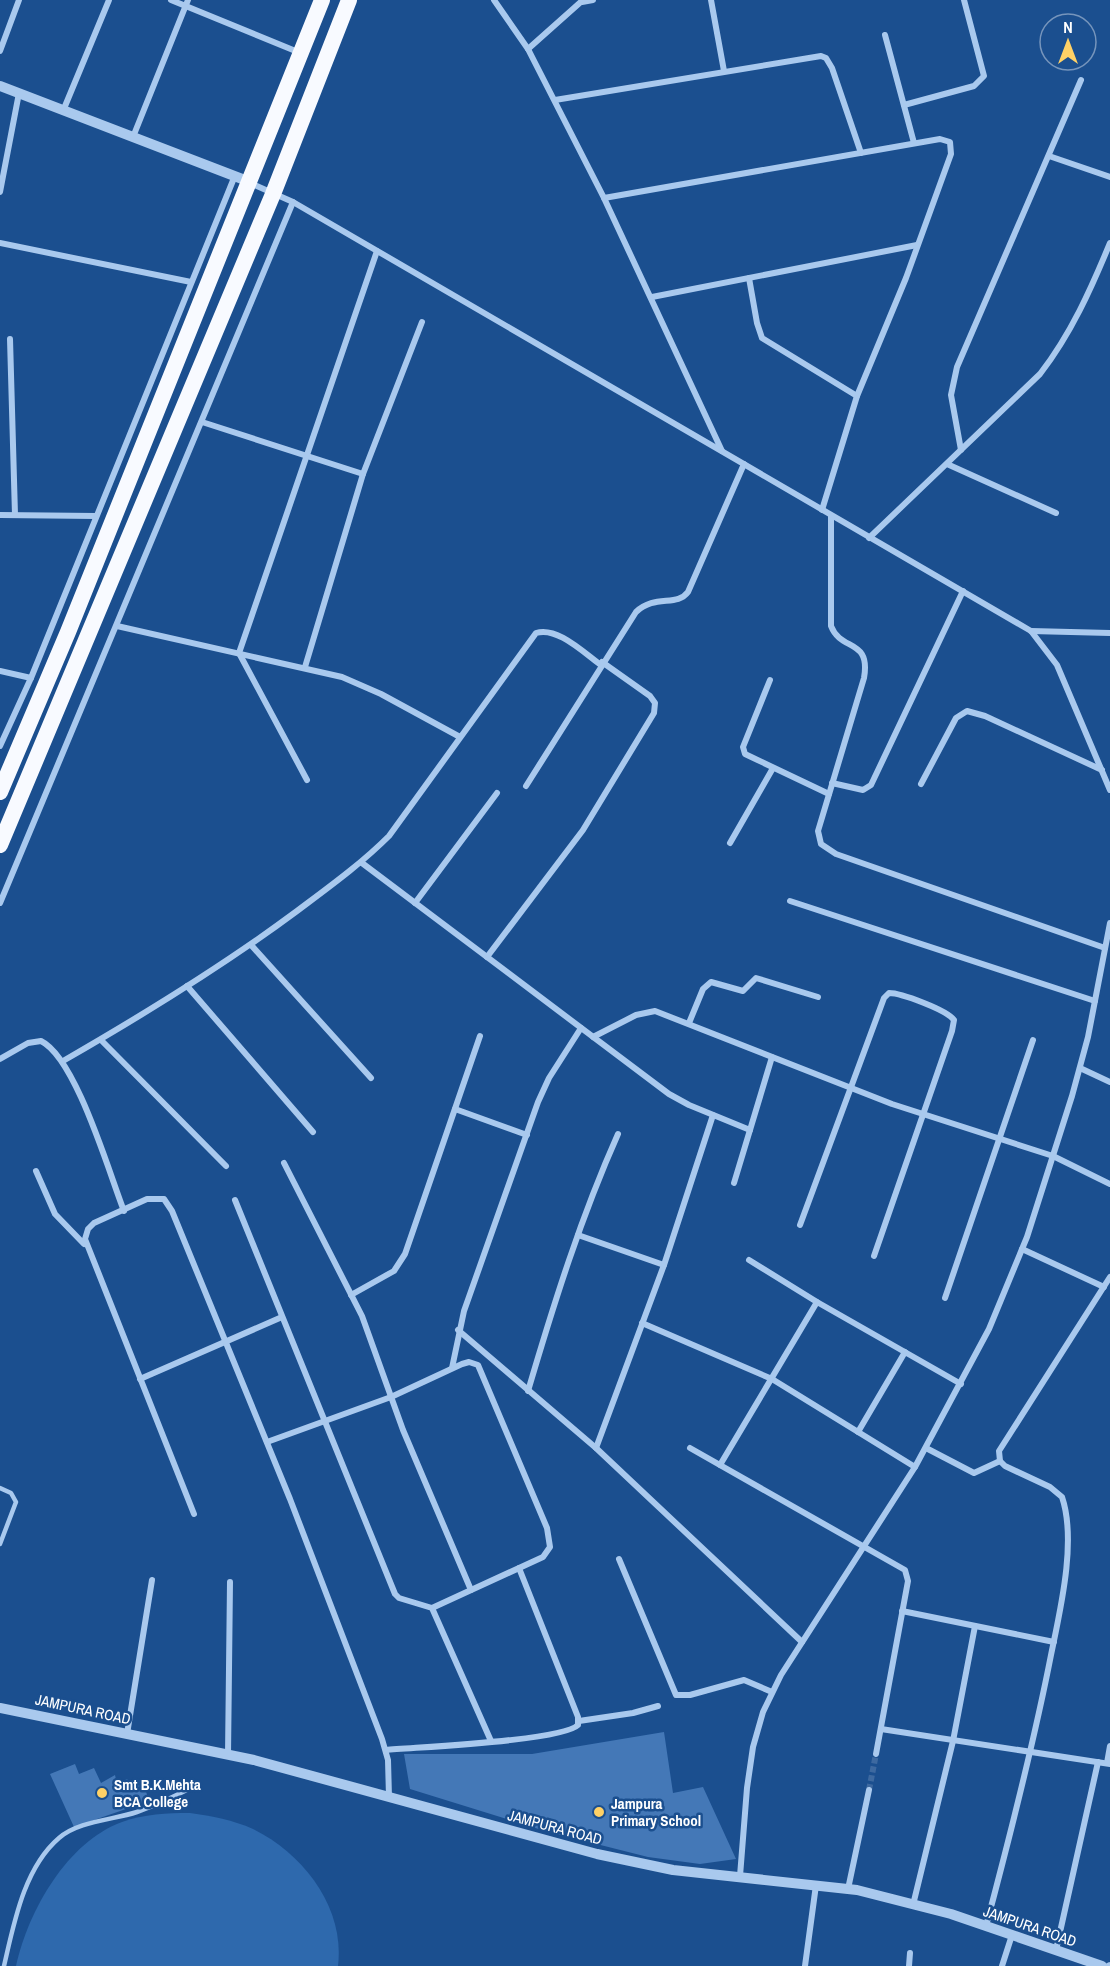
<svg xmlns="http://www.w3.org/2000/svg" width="1110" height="1966" font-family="'Archivo Narrow',sans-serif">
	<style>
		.green { fill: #2e69ad }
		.building { fill: #4478b7 }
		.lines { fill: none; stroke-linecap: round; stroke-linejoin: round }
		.minor-tunnel { stroke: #3d69a0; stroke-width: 6; stroke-dasharray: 6 3; stroke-linecap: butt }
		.service { stroke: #a9c9ee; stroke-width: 4.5 }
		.minor { stroke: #a9c9ee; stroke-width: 6 }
		.tertiary { stroke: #a9c9ee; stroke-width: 10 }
		.trunk { stroke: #f8faff; stroke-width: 16 }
		.poi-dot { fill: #ffd166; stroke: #1b4f8f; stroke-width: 2 }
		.labels { text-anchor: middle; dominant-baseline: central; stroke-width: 5; stroke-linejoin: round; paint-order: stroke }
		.street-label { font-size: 15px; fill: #fff; stroke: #1b4f8f }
		.poi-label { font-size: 15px; font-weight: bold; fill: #fff; stroke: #1b4f8f; text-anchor: start }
	</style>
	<rect width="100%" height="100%" fill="#1b4f8f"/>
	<path class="green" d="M190,1813C212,1816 233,1820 253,1829C304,1854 345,1908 338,1966H16C28,1911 67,1842 122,1822C144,1814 167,1813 190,1813Z"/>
	<g class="building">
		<path d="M664,1732L673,1793L703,1787L736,1859L700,1864L648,1857L545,1831L410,1789L404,1754H532Z"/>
		<path d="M75,1764L79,1774L94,1768L101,1783L115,1775L117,1784L127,1779L131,1784L142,1779L149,1801L74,1827L50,1774Z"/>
	</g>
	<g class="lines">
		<path class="minor-tunnel" d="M869,1790L876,1754"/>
		<g class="service">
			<path d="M0,1488L11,1493L16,1502L0,1544"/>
			<path d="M4,1966C14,1923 24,1868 59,1838C78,1821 113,1820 137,1812C158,1805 179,1794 199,1784"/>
		</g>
		<g class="minor">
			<path d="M171,0L298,52"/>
			<path d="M494,0L528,49L604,198L722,451"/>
			<path d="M711,0L724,71"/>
			<path d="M582,2L593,0"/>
			<path d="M885,35L914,143"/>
			<path d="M528,49L583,0"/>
			<path d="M0,51L19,0"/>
			<path d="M555,100L821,56L826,58L832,68L861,153"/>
			<path d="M904,105L974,86L984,76L964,0"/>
			<path d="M63,111L109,0"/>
			<path d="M133,137L188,0"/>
			<path d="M1049,156L1110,177"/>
			<path d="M250,183L293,202L1031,631L1057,665L1110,790"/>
			<path d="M0,192L19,93"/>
			<path d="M604,198L940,139L950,142L951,154L906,278L857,396L822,510"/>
			<path d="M0,243L191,282"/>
			<path d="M749,278L757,323L762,338L857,396"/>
			<path d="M652,297L917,245"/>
			<path d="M10,339L15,515"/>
			<path d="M202,422L363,474"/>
			<path d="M961,450L951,395L957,367L1081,80"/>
			<path d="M947,464L1056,513"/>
			<path d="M0,515L96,516"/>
			<path d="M831,516V626C841,652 871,638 864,678L818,831L821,844L836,854L1105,948"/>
			<path d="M869,538L1040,374C1071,334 1091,289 1110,243"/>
			<path d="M117,626L342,677L381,694L460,737"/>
			<path d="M1031,631L1110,633"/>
			<path d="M305,667L363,474L422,322"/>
			<path d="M0,671L31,678"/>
			<path d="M770,680L743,747L745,754L829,794"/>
			<path d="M0,746L31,678L234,178"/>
			<path d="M307,780L239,653L377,251"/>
			<path d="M832,783L863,790L871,785L963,591"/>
			<path d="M921,784L956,718L967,711L985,716L1102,770"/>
			<path d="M526,786L636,612C655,594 677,607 688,592L744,464"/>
			<path d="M730,843L773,768"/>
			<path d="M362,863L669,1094L689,1105L750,1130"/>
			<path d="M790,901L1095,1001"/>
			<path d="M0,903L293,202"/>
			<path d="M415,903L497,793"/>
			<path d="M251,945L371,1078"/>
			<path d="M487,957L583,830L654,713L655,703L650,696L602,662"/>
			<path d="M187,986L313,1132"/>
			<path d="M689,1023L703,989L711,982L743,991L756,978L818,997"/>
			<path d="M593,1037L636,1015L655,1011L892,1104L1053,1156L1110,1184"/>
			<path d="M101,1040L226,1166"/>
			<path d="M0,1059L28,1043L41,1041C76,1058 109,1173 124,1211"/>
			<path d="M63,1061C143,1015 223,966 297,911C329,887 361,864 389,836L536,633C557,626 584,653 601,665"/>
			<path d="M1080,1068L1110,1082"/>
			<path d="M455,1109L527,1135"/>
			<path d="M284,1163L362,1316L403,1430L471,1590"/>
			<path d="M36,1171L55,1214L84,1244"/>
			<path d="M734,1183L772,1057"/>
			<path d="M235,1200L395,1594L399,1598L432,1608L491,1741"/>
			<path d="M800,1225L884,998L889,993C901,993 947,1010 954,1020L952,1031L874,1256"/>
			<path d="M578,1235L664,1265"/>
			<path d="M1022,1249L1104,1287"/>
			<path d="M749,1260L817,1302L961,1384"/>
			<path d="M351,1295L394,1271L405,1254L480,1036"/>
			<path d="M945,1298L1033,1040"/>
			<path d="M642,1323L772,1379L915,1467"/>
			<path d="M458,1330L596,1448L802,1642"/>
			<path d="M452,1368L464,1311L538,1102L549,1078L581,1028"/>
			<path d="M140,1379L282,1317"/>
			<path d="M528,1391C554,1303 581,1217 618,1134"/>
			<path d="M858,1432L905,1352"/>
			<path d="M267,1442L391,1397L462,1364L469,1362L478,1365L547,1528L550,1547L543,1557L432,1608"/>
			<path d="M596,1448L664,1265L713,1115"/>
			<path d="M690,1448L905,1570L908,1581L876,1754"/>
			<path d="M926,1448L974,1473L1000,1461"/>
			<path d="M720,1465L817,1302"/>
			<path d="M194,1514L85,1239L88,1229L94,1223L147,1199H164L172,1211L290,1499L382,1739L388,1760L389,1797"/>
			<path d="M619,1559L676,1695H690L744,1680L772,1692"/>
			<path d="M902,1611L1054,1642"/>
			<path d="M579,1721L633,1713L658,1706"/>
			<path d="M881,1729L1110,1764"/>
			<path d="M127,1734L152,1580"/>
			<path d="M386,1750C417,1747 562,1741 578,1725V1717L519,1568"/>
			<path d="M228,1755L230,1582"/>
			<path d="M1107,1763L1110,1746"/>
			<path d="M740,1876L747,1788L753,1747L763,1712L781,1675L915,1467L989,1329L1027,1237L1072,1096L1088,1037L1110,923"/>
			<path d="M848,1889L869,1790"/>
			<path d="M913,1905L953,1741L975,1626"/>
			<path d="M986,1926C1010,1836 1033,1747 1051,1655C1060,1611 1077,1541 1062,1497L1050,1487L1005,1466L1000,1461L999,1451L1110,1277"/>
			<path d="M1056,1950L1098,1762"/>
			<path d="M805,1966L816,1885"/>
			<path d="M909,1966L910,1953"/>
			<path d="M1002,1966L1012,1935"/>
			<path d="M1108,1966L1110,1965"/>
		</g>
		<g class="tertiary">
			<path d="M0,86L250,182"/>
			<path d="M0,1708L254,1760L597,1854L673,1870L857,1890L951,1914L1102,1966"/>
		</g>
		<g class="trunk">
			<path d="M0,792L68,632L322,0"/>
			<path d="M0,845L273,194L349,0"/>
		</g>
	</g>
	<g class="poi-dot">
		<circle cx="102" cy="1793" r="6"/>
		<circle cx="599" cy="1812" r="6"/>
	</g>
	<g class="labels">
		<g class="street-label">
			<text transform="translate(83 1709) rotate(12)">JAMPURA ROAD</text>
			<text transform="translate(555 1827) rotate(15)">JAMPURA ROAD</text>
			<text transform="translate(1030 1926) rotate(19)">JAMPURA ROAD</text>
		</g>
		<g class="poi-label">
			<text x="114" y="1784">Smt B.K.Mehta<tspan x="114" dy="17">BCA College</tspan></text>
			<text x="611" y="1803">Jampura<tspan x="611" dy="17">Primary School</tspan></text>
		</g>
	</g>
	<g transform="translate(1068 42)"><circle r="28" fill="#1b4f8f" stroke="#7695bc" stroke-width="1.5"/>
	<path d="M0-4.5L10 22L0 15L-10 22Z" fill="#ffd166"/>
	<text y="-9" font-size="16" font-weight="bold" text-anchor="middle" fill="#ffffff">N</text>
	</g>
</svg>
